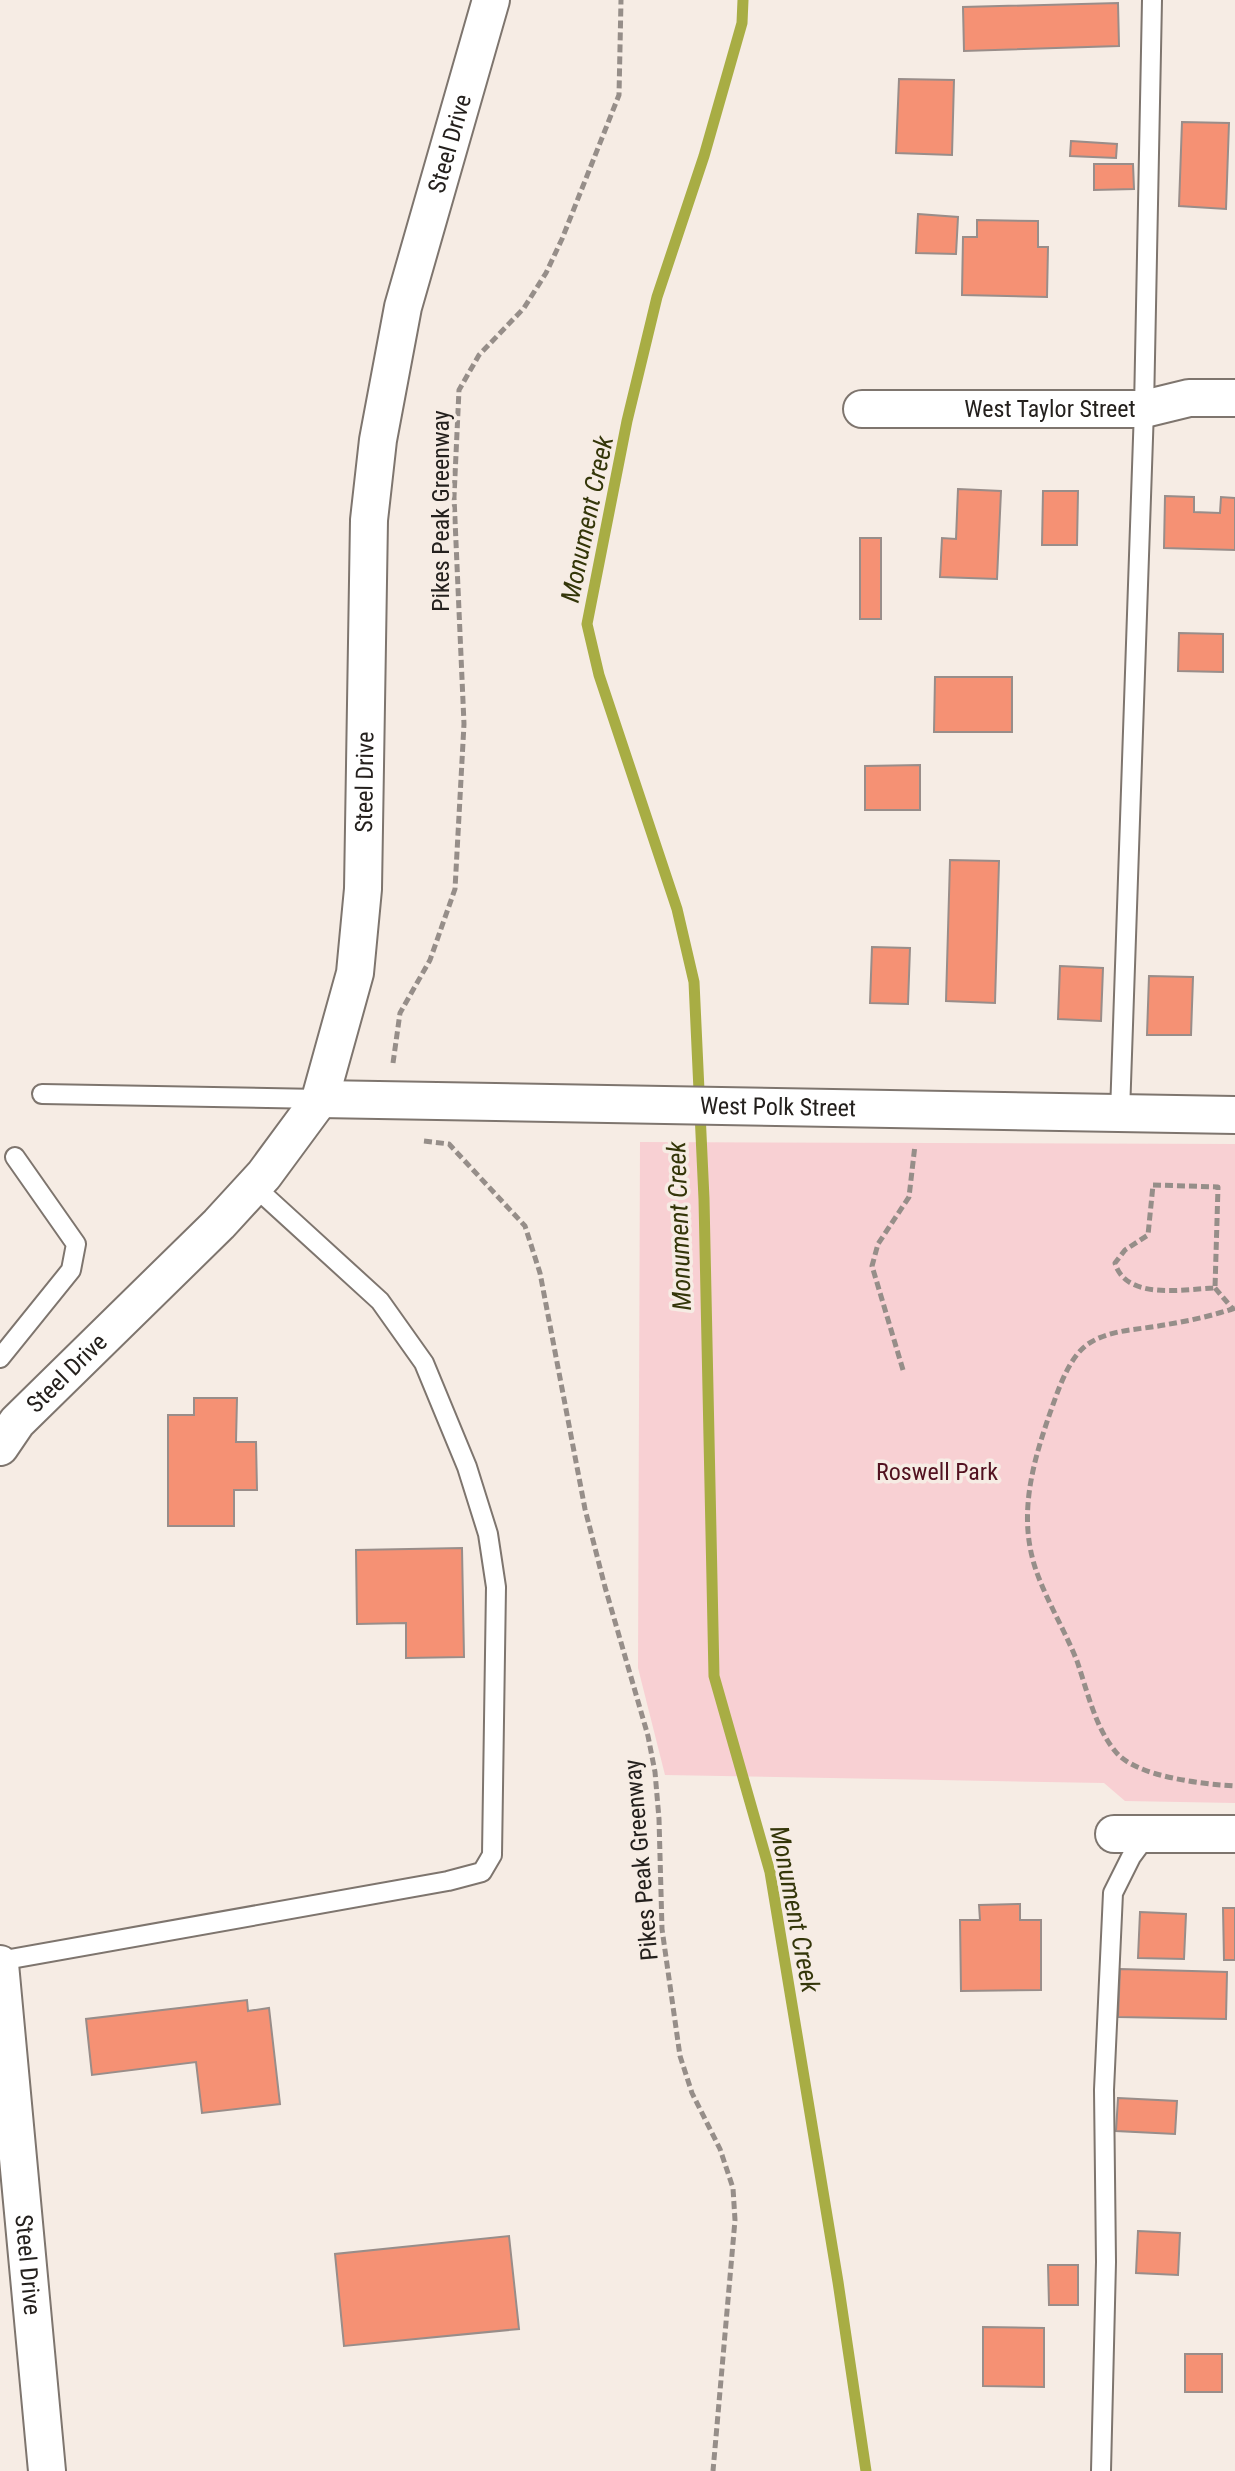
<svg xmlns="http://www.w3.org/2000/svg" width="1235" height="2471" font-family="'Roboto Condensed',sans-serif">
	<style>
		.green { fill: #f8d0d3 }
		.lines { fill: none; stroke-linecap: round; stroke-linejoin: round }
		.stream { stroke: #a8ad44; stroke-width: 11 }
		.building { fill: #f59174; stroke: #998d89; stroke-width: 2 }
		.lane-casing { stroke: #7e756e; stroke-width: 22 }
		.street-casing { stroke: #7e756e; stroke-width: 40 }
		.path { stroke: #968e89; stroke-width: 5; stroke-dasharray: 8 4; stroke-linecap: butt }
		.lane { stroke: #fff; stroke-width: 18 }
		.street { stroke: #fff; stroke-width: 36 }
		.labels { text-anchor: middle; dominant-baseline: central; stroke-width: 7; stroke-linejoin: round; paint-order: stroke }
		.street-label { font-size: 24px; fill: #24201d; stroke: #f6ece4 }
		.park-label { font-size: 24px; fill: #521220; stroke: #f6ece4 }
		.water-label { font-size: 26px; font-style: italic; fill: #343609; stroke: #f6ece4 }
	</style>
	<rect width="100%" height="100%" fill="#f6ece4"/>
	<path class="green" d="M640,1142L1235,1144V1803L1125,1801L1104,1783L665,1775L638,1668Z"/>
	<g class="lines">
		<path class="stream" d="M743,0L742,23L704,156L657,297L627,421L587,624L599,675L677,909L694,982L704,1199L714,1676L770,1872L838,2282L866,2471"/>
	</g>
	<g class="building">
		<path d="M1118,3L1119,46L964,51L963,7Z"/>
		<path d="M899,79L954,80L952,155L896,153Z"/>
		<path d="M1182,122L1229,123L1226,209L1179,206Z"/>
		<path d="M1071,141L1117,144L1116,158L1070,156Z"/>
		<path d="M1094,164H1133L1134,189L1094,190Z"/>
		<path d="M918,214L958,217L956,254L916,253Z"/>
		<path d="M977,220L1038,221V247H1048L1047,297L962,295L963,237H977Z"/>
		<path d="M958,489L1001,491L997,579L940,577L942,538L956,539Z"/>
		<path d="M1043,491H1078L1077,545H1042Z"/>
		<path d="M1165,496L1194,497V512L1220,513L1221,497L1235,498V550L1164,548Z"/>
		<rect x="860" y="538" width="21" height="81"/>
		<path d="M1179,633L1223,634V672L1178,671Z"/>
		<path d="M935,677H1012V732H934Z"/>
		<path d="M920,765V810H865V766Z"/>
		<path d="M950,860L999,861L995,1003L946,1001Z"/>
		<path d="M872,947L910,948L908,1004L870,1003Z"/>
		<path d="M1060,966L1103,968L1101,1021L1058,1019Z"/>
		<path d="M1149,976L1193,977L1191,1035H1147Z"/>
		<path d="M194,1398H237L236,1442H256L257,1490H234V1526H168V1415H194Z"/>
		<path d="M462,1548L464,1657L406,1658V1623L357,1624L356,1550Z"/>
		<path d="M1020,1904V1920H1041V1990L961,1991L960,1920H980L979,1905Z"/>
		<path d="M1223,1908H1235V1960H1224Z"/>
		<path d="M1140,1912L1186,1914L1184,1959L1138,1958Z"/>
		<path d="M1120,1969L1227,1972L1226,2019L1118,2017Z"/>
		<path d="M247,2000L248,2011L269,2008L280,2104L202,2113L196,2062L92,2075L86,2019Z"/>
		<path d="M1118,2098L1177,2101L1175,2134L1116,2131Z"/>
		<path d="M1138,2231L1180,2233L1178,2275L1136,2273Z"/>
		<path d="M509,2236L519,2329L344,2346L335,2254Z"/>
		<path d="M1048,2265H1078V2305H1049Z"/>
		<path d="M983,2327L1044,2328V2387L983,2386Z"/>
		<rect x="1185" y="2354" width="37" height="38"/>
	</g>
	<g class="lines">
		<g class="lane-casing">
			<g id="lane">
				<path d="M42,1094L320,1099"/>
				<path d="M1120,1113L1144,409L1152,0"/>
				<path d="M0,1358L71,1270L76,1244L15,1157"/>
				<path d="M0,1961L448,1881L482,1872L492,1855L496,1587L488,1534L467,1467L424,1363L380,1301L254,1186"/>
				<path d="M1101,2471L1106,2262L1104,2090L1113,1893L1131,1857L1148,1834"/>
			</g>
		</g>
		<g class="street-casing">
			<g id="street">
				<path id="s1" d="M862,409H1144L1189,398H1235"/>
				<path id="s2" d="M320,1099L1235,1115"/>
				<path id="s3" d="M0,1447L17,1422L219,1224L264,1175L320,1099L355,973L363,889L369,520L378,440L403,307L491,0"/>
				<path d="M1114,1834H1235"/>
				<path id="s4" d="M0,1964L47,2471"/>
			</g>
		</g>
		<g class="path">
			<path d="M393,1063L400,1013L430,960L455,889L464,724L454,497L459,390L479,355L524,308L546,273L562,239L619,95L621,0"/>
			<path d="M424,1141L449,1144L525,1226L540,1273L585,1509L605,1587L648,1736L655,1772L659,1819L662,1929L680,2056L692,2093L720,2149L733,2188L735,2220L713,2471"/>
			<path d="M1153,1185L1218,1187L1215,1288C1184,1289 1126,1301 1115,1263L1125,1250L1148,1235Z"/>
			<path d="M1215,1288L1232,1308"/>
			<path d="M1235,1308C1212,1316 1188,1321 1164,1325C1139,1330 1110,1329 1088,1344C1068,1358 1058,1391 1050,1413C1032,1465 1017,1518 1037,1573C1048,1603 1065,1631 1077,1661C1087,1690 1095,1727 1115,1751C1135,1777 1203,1784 1235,1786"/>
			<path d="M903,1370L872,1266L878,1244L909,1197L915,1145"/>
		</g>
		<use href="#lane" class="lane"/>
		<use href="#street" class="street"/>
	</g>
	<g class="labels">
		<g class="street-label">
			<text stroke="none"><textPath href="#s3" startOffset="1444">Steel Drive</textPath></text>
			<text stroke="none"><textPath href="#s1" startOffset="188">West Taylor Street</textPath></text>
			<text transform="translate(441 511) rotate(-90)">Pikes Peak Greenway</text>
			<text stroke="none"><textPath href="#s3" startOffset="796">Steel Drive</textPath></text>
			<text stroke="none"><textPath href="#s2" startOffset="458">West Polk Street</textPath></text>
			<text stroke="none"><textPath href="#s3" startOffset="100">Steel Drive</textPath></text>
			<text transform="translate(641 1860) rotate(-95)">Pikes Peak Greenway</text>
			<text stroke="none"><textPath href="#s4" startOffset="302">Steel Drive</textPath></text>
		</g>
		<g class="park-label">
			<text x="937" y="1472">Roswell Park</text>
		</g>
		<g class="water-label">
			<text transform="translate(587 519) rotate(-78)">Monument Creek</text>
			<text transform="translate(679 1226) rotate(-92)">Monument Creek</text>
			<text transform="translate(795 1909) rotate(79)">Monument Creek</text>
		</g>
	</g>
</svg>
